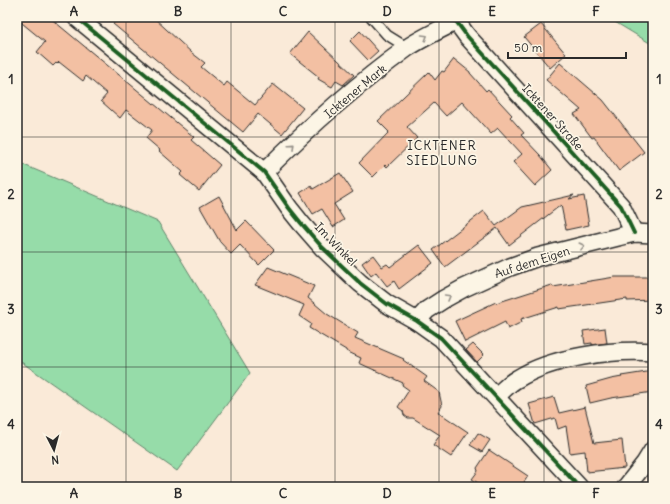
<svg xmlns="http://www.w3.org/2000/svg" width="670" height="504" font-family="Delius,sans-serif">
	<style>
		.green { fill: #96dca9; stroke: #60846a }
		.building { fill: #f3c0a3; stroke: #2b2b2b }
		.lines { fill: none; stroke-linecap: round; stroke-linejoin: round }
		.service-casing { stroke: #2b2b2b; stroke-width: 12 }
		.minor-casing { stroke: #2b2b2b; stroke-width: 20 }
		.service { stroke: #fcf5e5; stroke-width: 9 }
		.minor { stroke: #fcf5e5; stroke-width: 17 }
		.cycleway-casing { stroke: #fcf5e5; stroke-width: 6 }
		.cycleway { stroke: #1b5e20; stroke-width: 4 }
		.oneway { stroke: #949088 }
		.grid { fill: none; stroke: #2b2b2b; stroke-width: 1; stroke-opacity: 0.55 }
		.labels { text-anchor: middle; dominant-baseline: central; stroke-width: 3.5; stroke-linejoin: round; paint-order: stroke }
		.street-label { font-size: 12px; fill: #2b2b2b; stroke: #fcf5e5 }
		.neighbourhood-label { font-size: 13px; letter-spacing: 1px; fill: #2b2b2b; stroke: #fcf5e5 }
		.neatline { fill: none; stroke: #2b2b2b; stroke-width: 1.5 }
		.grid-label { font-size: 13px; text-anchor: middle; font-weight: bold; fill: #2b2b2b }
	</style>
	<rect width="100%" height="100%" fill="#faead8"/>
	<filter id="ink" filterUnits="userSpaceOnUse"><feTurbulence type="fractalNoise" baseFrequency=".025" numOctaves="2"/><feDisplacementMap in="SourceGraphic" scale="8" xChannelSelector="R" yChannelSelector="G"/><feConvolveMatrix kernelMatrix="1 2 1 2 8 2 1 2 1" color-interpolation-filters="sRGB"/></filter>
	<g filter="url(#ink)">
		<g class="green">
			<path d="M607,17H653V45L610,19Z"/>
			<path d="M17,162L158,222L250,373L177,471L17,359Z"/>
		</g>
		<g class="building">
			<path d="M17,17H49L194,137L191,140L220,165L199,191L180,175L183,172L159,151L160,150L146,138L152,130L126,110L120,118L101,101L107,94L86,76L83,81L59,62L57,64L56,63L53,66L37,52L45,42L17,19Z"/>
			<path d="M119,17H153L192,53L205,63L201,67L224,86L227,82L255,105L273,84L303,108L282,134L258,114L243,132L113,24Z"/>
			<path d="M541,24L566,54L550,68L524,37Z"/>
			<path d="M360,31L378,51L368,60L350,41Z"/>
			<path d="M308,32L354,75L343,85L336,81L332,87L318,79L319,77L290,54Z"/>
			<path d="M454,59L470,72V73L486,91L488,89L512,115L510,117L524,133L521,135L540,155L552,170L535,186L513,162L522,154L498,128L491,134L462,102L446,116L434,103L407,127L417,138L387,167L385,165L373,177L359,163L389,132L378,121L429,72L435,80L442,71L444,72Z"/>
			<path d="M560,63L603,100L644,152L619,171L594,137L592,138L574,114L581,110L546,80Z"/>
			<path d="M340,173L353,192L334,204L344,220L333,227L322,209L313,214L300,193L311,186L313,189Z"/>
			<path d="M574,195L569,199L584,196L589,225L566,230L561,205L509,245L497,228L445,267L433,250L484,211L496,226L522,207Z"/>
			<path d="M219,196L237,230L246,221L274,250L259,265L240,245L231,254L220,242L200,207Z"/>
			<path d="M419,245L433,263L399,289L394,281L387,286L376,272L371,276L362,263L373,255L382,267L387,264L390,267Z"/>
			<path d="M268,267L314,286L308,298L327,314L358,333L355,338L404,359L403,360L427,377L424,381L439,392L442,406L438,412L468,432L451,457L433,445L440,435L413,418H408L404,415L403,411L398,407L409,390L402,385L403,383L359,363L361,358L346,351V350L309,328L311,324L299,316L304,305L255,285Z"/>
			<path d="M615,277H653V300L627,301V299L559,309V307L521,319L522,322L508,329L505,322L465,342L455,321L496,302V303L552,285L553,287Z"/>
			<path d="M605,328L607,343L592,345V343L585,344L583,331Z"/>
			<path d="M473,344L484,355L477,362L466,350Z"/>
			<path d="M653,371V392L611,398L590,403L586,386L611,379L622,377L621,376Z"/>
			<path d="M554,397L559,413L585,407L594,443L622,440L625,468L587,472L585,451L570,453L566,426L558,429L555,418L535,424L529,404Z"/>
			<path d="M478,433L490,440L482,452L470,445Z"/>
			<path d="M489,450L528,476L521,487H484L472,479L478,471L477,468Z"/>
		</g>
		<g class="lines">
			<g class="service-casing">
				<path id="service" d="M371,17L387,35L408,48"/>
			</g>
			<g class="minor-casing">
				<g id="minor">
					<path d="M76,17L264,172L289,208L301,223L322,247L360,283L387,304L417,321L441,338L579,487"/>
					<path d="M453,17L467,36L621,206L634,233"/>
					<path d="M264,172C308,128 356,85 407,48C422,38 439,30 455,22"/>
					<path d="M417,321L427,310L444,299L464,288L510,267L538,257L634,233L653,234"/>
					<path d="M496,396C503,391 509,383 517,379C552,357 612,349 653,352"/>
					<path d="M626,487L645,463L653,450"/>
				</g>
			</g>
			<use href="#service" class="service"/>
			<use href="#minor" class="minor"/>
			<g class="cycleway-casing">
				<g id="cycleway">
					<path d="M76,17L264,172L289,208L301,223L322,247L360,283L387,304L417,321L441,338L579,487"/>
					<path d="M453,17L467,36L621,206L634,233"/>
				</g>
			</g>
			<use href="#cycleway" class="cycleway"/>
		</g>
		<defs><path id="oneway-chevron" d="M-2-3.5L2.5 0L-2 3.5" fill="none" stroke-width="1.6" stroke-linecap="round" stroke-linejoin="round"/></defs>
		<g class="oneway">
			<use href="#oneway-chevron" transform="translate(425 37) rotate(-31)"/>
			<use href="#oneway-chevron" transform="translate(292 146) rotate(-42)"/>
			<use href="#oneway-chevron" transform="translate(582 246) rotate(-14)"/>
			<use href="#oneway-chevron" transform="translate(448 297) rotate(-30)"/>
		</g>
	</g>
	<path class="grid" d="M126,17V487M231,17V487M335,17V487M439,17V487M544,17V487M17,137H653M17,252H653M17,367H653"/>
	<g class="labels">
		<g class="street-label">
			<text transform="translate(355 91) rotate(-40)">Icktener Mark</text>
			<text transform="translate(553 117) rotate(48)">Icktener Straße</text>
			<text transform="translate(336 244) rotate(46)">Im Winkel</text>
			<text transform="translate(532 262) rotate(-18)">Auf dem Eigen</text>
		</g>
		<g class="neighbourhood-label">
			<text x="442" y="145">ICKTENER<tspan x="442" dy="15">SIEDLUNG</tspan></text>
		</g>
	</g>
	<rect width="670" height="504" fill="none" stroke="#fcf5e5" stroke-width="44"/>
	<g transform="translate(54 450) rotate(174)" stroke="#fcf5e5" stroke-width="3" paint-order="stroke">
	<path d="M0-3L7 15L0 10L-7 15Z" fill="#2b2b2b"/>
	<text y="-6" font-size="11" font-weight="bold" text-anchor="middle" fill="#2b2b2b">N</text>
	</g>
	<path d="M508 52v6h118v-6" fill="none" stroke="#2b2b2b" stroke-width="2"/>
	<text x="514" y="52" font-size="12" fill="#2b2b2b" stroke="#fcf5e5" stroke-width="3" paint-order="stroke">50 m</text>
	<rect x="22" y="22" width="626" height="460" class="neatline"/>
	<g class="grid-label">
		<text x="74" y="16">A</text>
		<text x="178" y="16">B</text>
		<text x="283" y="16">C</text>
		<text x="387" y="16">D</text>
		<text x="492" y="16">E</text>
		<text x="596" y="16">F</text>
		<text x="11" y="84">1</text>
		<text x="659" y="84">1</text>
		<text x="11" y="199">2</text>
		<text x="659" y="199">2</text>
		<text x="11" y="314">3</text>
		<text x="659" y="314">3</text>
		<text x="11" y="429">4</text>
		<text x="659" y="429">4</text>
		<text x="74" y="498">A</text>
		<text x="178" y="498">B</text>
		<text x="283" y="498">C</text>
		<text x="387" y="498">D</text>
		<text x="492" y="498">E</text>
		<text x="596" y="498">F</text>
	</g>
</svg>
